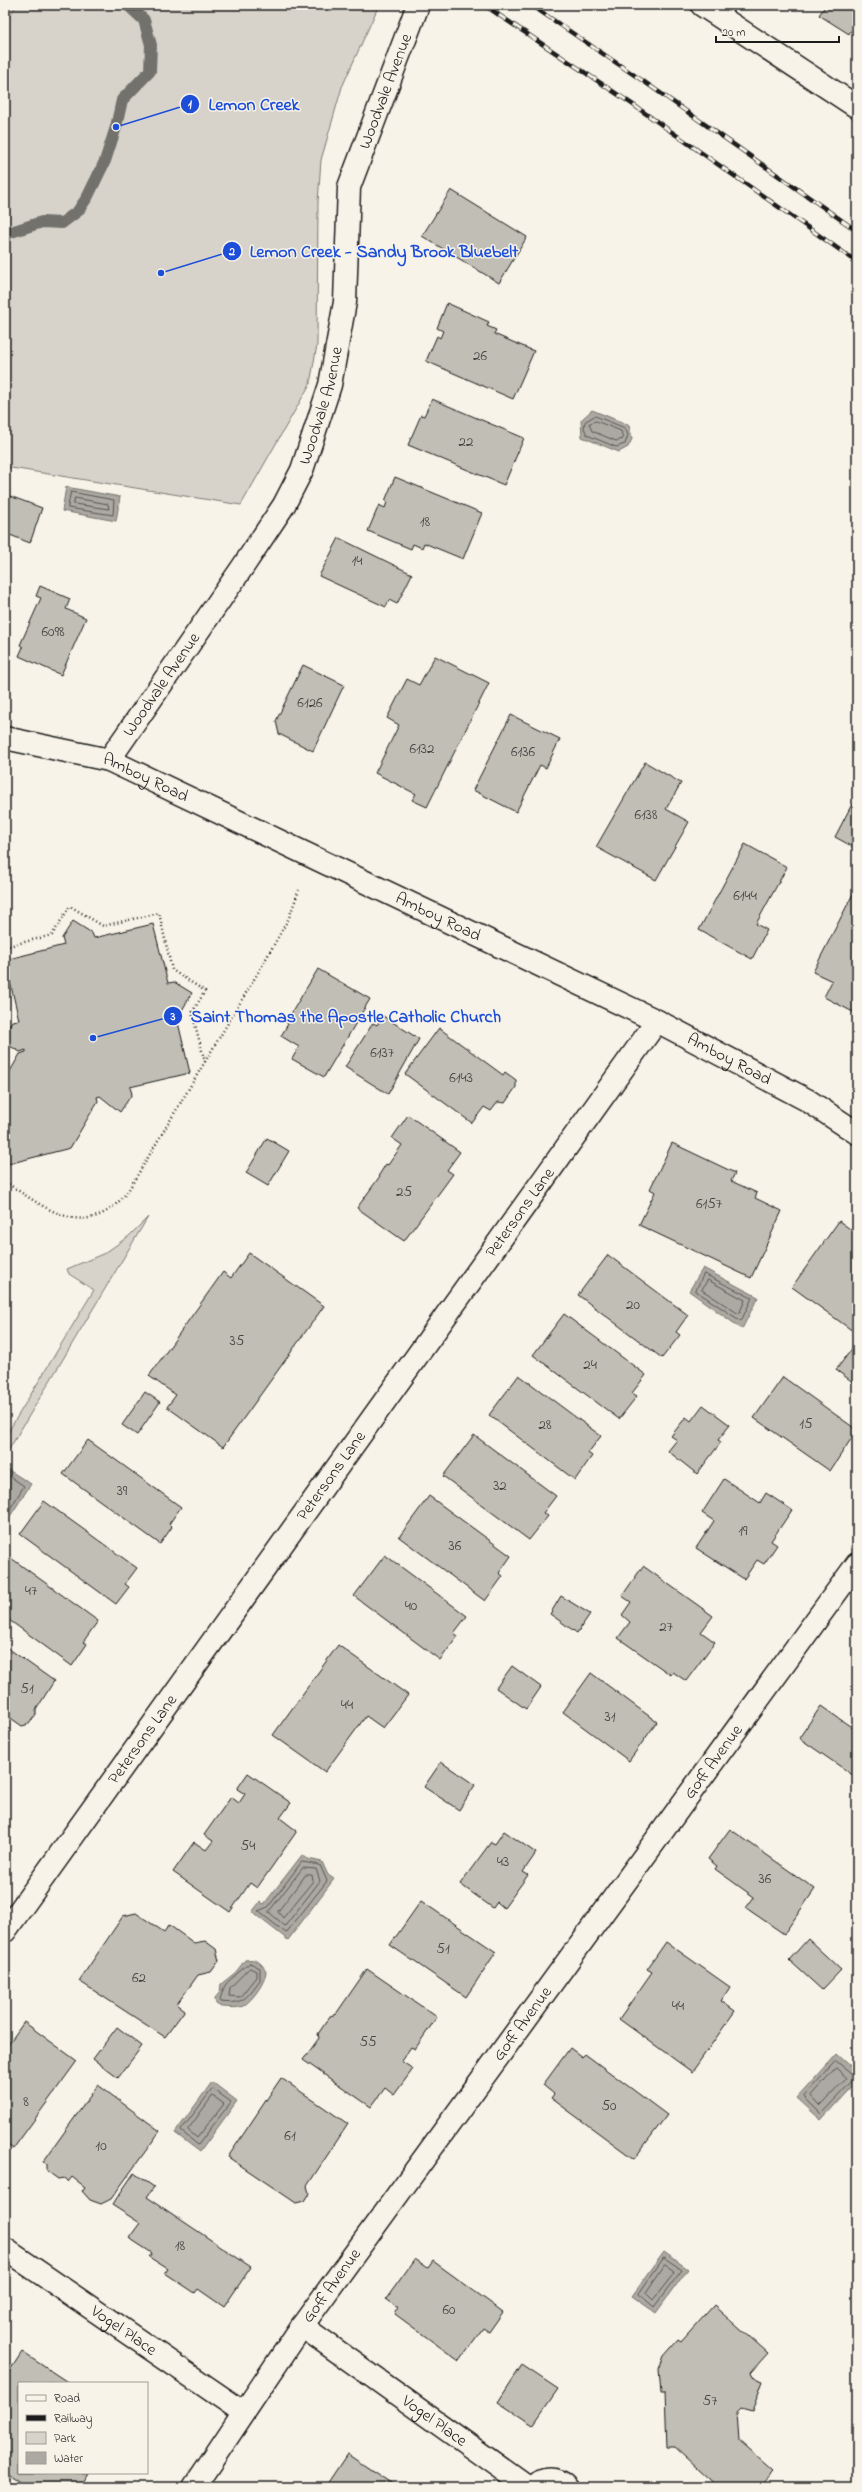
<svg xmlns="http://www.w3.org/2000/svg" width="862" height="2492" font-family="'Indie Flower',sans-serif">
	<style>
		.green { fill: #d7d3cb; stroke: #7a7874 }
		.water { fill: #aca9a2; stroke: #72716c }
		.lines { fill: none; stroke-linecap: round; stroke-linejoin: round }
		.shore { stroke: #565452; stroke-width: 1 }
		.stream { stroke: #72716c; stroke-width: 12 }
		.building { fill: #c0beb5; stroke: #1c1c1c }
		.minor-casing { stroke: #1c1c1c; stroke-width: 25 }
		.major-casing { stroke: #1c1c1c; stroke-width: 25 }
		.path { stroke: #1c1c1c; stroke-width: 2.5; stroke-dasharray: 1 3; stroke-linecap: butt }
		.minor { stroke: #f7f3e8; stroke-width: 22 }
		.major { stroke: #f7f3e8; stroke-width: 22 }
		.rail-casing { stroke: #1c1c1c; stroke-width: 4.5 }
		.rail { stroke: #f7f3e8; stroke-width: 3; stroke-dasharray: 9; stroke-linecap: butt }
		.labels { text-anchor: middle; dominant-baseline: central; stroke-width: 3; stroke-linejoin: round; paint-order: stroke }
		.number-label { font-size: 15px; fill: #454442 }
		.street-label { font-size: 17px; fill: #1c1c1c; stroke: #f7f3e8 }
		.leader { fill: none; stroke: #1d4ed8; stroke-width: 1.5 }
		.callout-dot { fill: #1d4ed8; stroke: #f7f3e8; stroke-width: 1.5 }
		.mark-label { font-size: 12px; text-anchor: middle; font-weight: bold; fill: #fff }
		.callout-label { font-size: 18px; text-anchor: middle; font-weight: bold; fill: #1d4ed8; stroke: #f7f3e8; stroke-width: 3; stroke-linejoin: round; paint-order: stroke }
	</style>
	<rect width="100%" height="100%" fill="#f7f3e8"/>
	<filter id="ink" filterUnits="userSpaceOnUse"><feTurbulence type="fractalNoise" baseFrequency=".025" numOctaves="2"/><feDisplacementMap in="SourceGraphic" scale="8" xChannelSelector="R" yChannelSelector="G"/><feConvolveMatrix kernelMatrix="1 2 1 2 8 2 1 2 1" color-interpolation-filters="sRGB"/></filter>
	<g filter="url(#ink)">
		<g class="green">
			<path d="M16,5H379L342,87L321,160L318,202L317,345L310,384L241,505L5,467V24Z"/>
			<path d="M148,1217L5,1456V1437L94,1290L69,1274L67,1269L105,1253L129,1236Z"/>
		</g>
		<g class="water">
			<path d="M592,410L629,425L632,439L628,447L619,452L582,437L581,420Z"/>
			<path d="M66,487L120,497L116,521L62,511Z"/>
			<path d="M703,1268L758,1297L742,1329L689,1291Z"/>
			<path d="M7,1469L31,1484L5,1524V1472Z"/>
			<path d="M302,1855L308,1859L322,1862L328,1875L334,1879L288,1940L252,1912L260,1902L264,1904Z"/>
			<path d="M245,1960C256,1958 261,1962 266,1971C266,1982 252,2001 243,2006C236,2009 228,2007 221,2007L216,2004L215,1998L220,1992L221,1984L236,1972Z"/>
			<path d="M837,2054L857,2072V2081L821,2120L797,2098Z"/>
			<path d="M212,2082L237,2101L200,2152L175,2133Z"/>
			<path d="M664,2252L688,2269L656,2313L632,2296Z"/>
		</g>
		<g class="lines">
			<g class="shore">
				<path d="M595,416L625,428L628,435L625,444L616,447L587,435L584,428L585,422Z"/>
				<path d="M596,421L621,431L623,439L616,441L592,431L589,424Z"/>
				<path d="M71,492L114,500L113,515L68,508Z"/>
				<path d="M75,498L108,504L109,509L74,504Z"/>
				<path d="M704,1274L752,1298L741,1321L696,1291Z"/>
				<path d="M708,1280L745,1300L739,1314L702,1290Z"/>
				<path d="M5,1473L24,1486L5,1517"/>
				<path d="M302,1862L320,1865L327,1881L286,1933L258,1911L268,1907Z"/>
				<path d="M303,1868L316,1869L320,1881L285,1926L269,1912Z"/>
				<path d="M306,1875H312L313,1881L283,1918L278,1912Z"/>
				<path d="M250,1963L260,1968V1980C247,1997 244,2005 221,2002L220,1999C222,1994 223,1988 226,1984C228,1981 248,1964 250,1963Z"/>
				<path d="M250,1968L256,1971V1977L240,1997L229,1996L230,1988Z"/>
				<path d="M836,2061L856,2077L821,2114L804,2097Z"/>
				<path d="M836,2068L847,2078L820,2106L811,2096Z"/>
				<path d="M213,2089L231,2102L198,2145L181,2131Z"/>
				<path d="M213,2096L224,2104L197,2138L188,2130Z"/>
				<path d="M664,2258L682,2270L654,2307L639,2294Z"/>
				<path d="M665,2265L675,2272L653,2300L646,2293Z"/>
			</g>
			<path class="stream" d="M5,234L42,222L62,223L78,211L88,196L105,161L116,127L122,100L150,71L151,45L144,20L128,5"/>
		</g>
		<g class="building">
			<path d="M826,5H857V36L850,31L849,34L819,15Z"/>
			<path d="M451,190L527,237L499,283L422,236Z"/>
			<path d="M447,303L489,322L487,326L496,330L494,334L534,351L513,399L426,361L437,336L440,338L443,331L437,328Z"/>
			<path d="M432,399L524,438L504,485L408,445L421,415L424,416Z"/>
			<path d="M395,477L482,513L463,559L424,543L422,548L413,544L411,549L368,531L379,505L385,508L387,502L385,501Z"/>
			<path d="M10,496L42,508L30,543L5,533V511Z"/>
			<path d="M339,538L412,574L397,604L389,600L386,607L319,576Z"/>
			<path d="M40,586L70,599L66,609L86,618L61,675L19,656L23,647L20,645L41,598L36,596Z"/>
			<path d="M435,656L489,683L427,807L412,800L416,794L375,773L399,725L387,718L407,679L419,685Z"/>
			<path d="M303,665L344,685L313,751L279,734L276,721Z"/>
			<path d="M511,715L560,739L546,768L540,765L516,812L473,790Z"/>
			<path d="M645,762L681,783L666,809L689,822L656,880L596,847Z"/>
			<path d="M852,804L857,807V849L835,837Z"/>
			<path d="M745,844L787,867L756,924L767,930L752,959L699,930Z"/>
			<path d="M857,886V1004L853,1012L824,997L832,981L813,972Z"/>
			<path d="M73,921L92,933L94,938L153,924L168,983L174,982L192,993L181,1012L176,1014L190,1073L130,1087L132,1094L120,1112L100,1096L97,1097L98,1101L70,1148L8,1164L5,1153V1080L20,1054L26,1052V1050L20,1052L5,1043V1033L12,1021L19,1020L5,960L64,945L62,938Z"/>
			<path d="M318,969L370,999L324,1077L292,1059L299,1047L281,1036L288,1024L286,1022Z"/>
			<path d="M383,1016L419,1039L388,1094L345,1067L373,1023L377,1025Z"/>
			<path d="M439,1028L503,1075L505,1072L516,1080V1087L505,1103L498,1102L491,1111L484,1107L472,1123L405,1074Z"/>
			<path d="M408,1115L460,1152L447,1170L453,1174L404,1241L357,1208L380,1176L379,1175L386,1164L388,1165L402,1145L392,1138Z"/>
			<path d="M267,1138L289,1151L268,1186L246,1173Z"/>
			<path d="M672,1143L735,1173L731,1181L757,1193L755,1198L782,1211L751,1278L639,1225L655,1192L650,1189Z"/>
			<path d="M839,1221L857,1234V1334L792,1287Z"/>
			<path d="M249,1253L324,1306L223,1447L167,1407L176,1395L149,1376L223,1272L231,1278Z"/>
			<path d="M608,1255L688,1315L676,1332L680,1335L662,1358L578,1295Z"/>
			<path d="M564,1314L646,1375L632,1393L637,1396L619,1419L533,1355Z"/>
			<path d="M857,1342V1385L836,1370Z"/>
			<path d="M519,1375L601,1436L588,1453L592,1456L575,1480L489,1415Z"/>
			<path d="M783,1377L857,1430L830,1471L754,1418Z"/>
			<path d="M145,1392L160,1402L137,1435L122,1425Z"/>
			<path d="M703,1405L730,1425L718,1440L721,1442L697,1474L668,1451L677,1440L671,1436L686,1417L691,1421Z"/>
			<path d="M474,1435L556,1496L543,1513L548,1516L529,1540L443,1476Z"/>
			<path d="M88,1440L181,1507L169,1524L172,1527L160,1544L63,1474Z"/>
			<path d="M724,1479L760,1503L766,1493L792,1510L771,1541L777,1545L764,1564L757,1560L744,1579L696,1548L714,1521L702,1513Z"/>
			<path d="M429,1496L511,1556L499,1573L503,1576L485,1601L399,1537Z"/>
			<path d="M44,1501L137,1568L125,1584L129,1587L116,1604L20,1534Z"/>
			<path d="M385,1555L467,1616L454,1633L458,1636L440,1660L354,1596Z"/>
			<path d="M11,1558L98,1621L83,1642L87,1644L72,1666L5,1617V1566Z"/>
			<path d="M643,1566L713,1616L701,1632L715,1642L686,1681L673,1672L671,1675L618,1638L630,1622L622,1615L631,1602L622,1596Z"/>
			<path d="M561,1596L590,1614L577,1633L550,1614Z"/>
			<path d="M338,1645L408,1695L383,1728L366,1716L325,1772L273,1735Z"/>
			<path d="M5,1646L54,1681L36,1710V1714L29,1724L22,1726L5,1714Z"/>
			<path d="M512,1666L541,1687L526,1709L496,1688Z"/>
			<path d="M591,1673L657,1722L629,1761L563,1712Z"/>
			<path d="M821,1706L857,1731V1778L799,1738Z"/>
			<path d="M441,1762L475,1785L459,1810L424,1787Z"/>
			<path d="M248,1773L291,1803L280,1818L297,1831L257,1888L250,1883L230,1912L173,1872L194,1842L206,1850L213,1841L204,1835L231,1797L239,1803L245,1794L237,1789Z"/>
			<path d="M730,1829L815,1889L784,1934L746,1908L754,1897L715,1869L717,1866L708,1859Z"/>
			<path d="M504,1831L536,1853L523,1872L528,1875L504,1908L497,1902L493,1908L460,1884L491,1842L495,1844Z"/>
			<path d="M421,1901L496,1952L466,1997L390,1945Z"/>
			<path d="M136,1913L164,1932L169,1925L194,1943L205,1941L216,1949L219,1961L211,1972L198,1975L177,2004L185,2010L165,2037L79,1981L123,1916Z"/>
			<path d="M808,1939L841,1970L822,1990L789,1960Z"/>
			<path d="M666,1942L730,1987L721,2001L735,2011L692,2072L619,2019L652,1972L647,1969Z"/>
			<path d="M367,1969L437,2017L415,2049L411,2047L401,2061L413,2069L394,2095L385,2088L371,2107L303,2060L319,2038L318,2034L330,2016L336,2014Z"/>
			<path d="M24,2022L77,2061L13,2149L5,2143V2049Z"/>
			<path d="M117,2027L142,2046L118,2078L93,2059Z"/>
			<path d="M570,2048L582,2057L585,2054L667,2115L634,2159L551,2098L554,2094L543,2085Z"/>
			<path d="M281,2078L348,2124L307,2186L309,2193L304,2201L296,2203L228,2157Z"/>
			<path d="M98,2085L160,2131L111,2199L101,2204L90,2200L82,2191L85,2187L72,2177L68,2182L64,2178L58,2179L47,2171V2164L43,2162Z"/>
			<path d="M134,2173L154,2187L147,2197L251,2267L224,2307L198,2289L195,2293L165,2273L168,2269L149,2257L152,2253L129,2238L140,2223L112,2205Z"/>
			<path d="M415,2259L428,2268L433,2261L503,2312L489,2332L483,2328L459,2361L395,2314L399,2308L386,2299Z"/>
			<path d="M714,2305L768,2353L750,2373L752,2377L763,2381L752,2411L741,2408L737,2412L739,2441L774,2472L760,2487H719L675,2447H667L665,2394H661L659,2369L664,2356L678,2340L681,2342Z"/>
			<path d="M22,2352L69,2383H19V2473H89L80,2487L73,2484L71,2487H29L5,2471V2378Z"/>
			<path d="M522,2365L558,2389L533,2425L498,2402Z"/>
			<path d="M347,2454L397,2487H325Z"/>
		</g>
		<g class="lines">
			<g class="minor-casing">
				<g id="minor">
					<path d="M702,5L857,107"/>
					<path id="s1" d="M109,760L242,568L284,505L302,470L330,385L345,302L349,187L418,5"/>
					<path id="s2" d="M5,1931L657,1021"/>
					<path id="s3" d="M5,2249L243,2412"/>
					<path id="s4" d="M302,2326L527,2487"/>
					<path id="s5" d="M194,2487L302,2326L857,1564"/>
					<path d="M533,2487C542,2477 558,2477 567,2487"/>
				</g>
			</g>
			<g class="major-casing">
				<g id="major">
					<path id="s6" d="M5,738L109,760L657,1021L807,1100L857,1133"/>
				</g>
			</g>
			<g class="path">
				<path d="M5,947L52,935L70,906L103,926L159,913L172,970L205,991L192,1013L205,1062"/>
				<path d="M5,1182C48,1209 87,1244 128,1191L259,971L289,918L299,890"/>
			</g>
			<use href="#minor" class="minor"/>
			<use href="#major" class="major"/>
			<g class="rail-casing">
				<g id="rail">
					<path d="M484,5L632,104L857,262"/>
					<path d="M531,5L646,83L857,231"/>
				</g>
			</g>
			<use href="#rail" class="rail"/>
		</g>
	</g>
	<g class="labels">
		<g class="number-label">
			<text x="480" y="356">26</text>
			<text x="466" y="442">22</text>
			<text x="425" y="522">18</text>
			<text x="357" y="561">14</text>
			<text x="53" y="632">6098</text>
			<text x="310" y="703">6126</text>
			<text x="422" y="749">6132</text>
			<text x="523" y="752">6136</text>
			<text x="646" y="815">6138</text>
			<text x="745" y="896">6144</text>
			<text x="382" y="1053">6137</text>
			<text x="461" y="1078">6143</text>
			<text x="404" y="1192">25</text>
			<text x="709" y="1204">6157</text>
			<text x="633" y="1305">20</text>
			<text x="237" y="1341">35</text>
			<text x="590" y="1365">24</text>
			<text x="806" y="1424">15</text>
			<text x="545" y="1425">28</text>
			<text x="500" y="1486">32</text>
			<text x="122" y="1491">39</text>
			<text x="743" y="1531">19</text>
			<text x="455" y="1546">36</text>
			<text x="31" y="1591">47</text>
			<text x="411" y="1606">40</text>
			<text x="666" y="1627">27</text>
			<text x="27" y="1689">51</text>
			<text x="347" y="1705">44</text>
			<text x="610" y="1717">31</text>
			<text x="248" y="1846">54</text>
			<text x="503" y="1862">43</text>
			<text x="765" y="1879">36</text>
			<text x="443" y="1949">51</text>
			<text x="139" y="1978">62</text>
			<text x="678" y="2006">44</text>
			<text x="368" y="2042">55</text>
			<text x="26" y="2102">8</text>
			<text x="609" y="2106">50</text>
			<text x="290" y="2136">61</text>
			<text x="101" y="2146">10</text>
			<text x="180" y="2246">18</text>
			<text x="449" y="2310">60</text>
			<text x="710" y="2401">57</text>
		</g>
		<g class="street-label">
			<text stroke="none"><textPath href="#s1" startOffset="740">Woodvale Avenue</textPath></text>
			<text stroke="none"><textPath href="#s1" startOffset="416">Woodvale Avenue</textPath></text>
			<text stroke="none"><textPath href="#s1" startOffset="92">Woodvale Avenue</textPath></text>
			<text stroke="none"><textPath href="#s6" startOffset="147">Amboy Road</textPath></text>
			<text stroke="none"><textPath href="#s6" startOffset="471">Amboy Road</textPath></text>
			<text stroke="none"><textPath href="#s6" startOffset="795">Amboy Road</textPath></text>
			<text stroke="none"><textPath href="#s2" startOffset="884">Petersons Lane</textPath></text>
			<text stroke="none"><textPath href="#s2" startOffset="560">Petersons Lane</textPath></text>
			<text stroke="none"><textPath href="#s2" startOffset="236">Petersons Lane</textPath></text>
			<text stroke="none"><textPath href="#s5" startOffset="892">Goff Avenue</textPath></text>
			<text stroke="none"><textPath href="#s5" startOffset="568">Goff Avenue</textPath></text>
			<text stroke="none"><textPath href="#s5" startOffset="244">Goff Avenue</textPath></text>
			<text stroke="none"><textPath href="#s3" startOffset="144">Vogel Place</textPath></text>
			<text stroke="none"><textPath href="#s4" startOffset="163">Vogel Place</textPath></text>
		</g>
	</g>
	<path class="leader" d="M116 127L190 104M161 273L232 251M93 1038L173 1016"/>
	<g class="callout-dot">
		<circle cx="116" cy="127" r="4"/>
		<circle cx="161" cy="273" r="4"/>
		<circle cx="93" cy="1038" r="4"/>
		<circle cx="190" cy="104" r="10"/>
		<circle cx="232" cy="251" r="10"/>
		<circle cx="173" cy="1016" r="10"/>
	</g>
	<g class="mark-label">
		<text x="190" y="108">1</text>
		<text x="232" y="255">2</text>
		<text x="173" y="1020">3</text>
	</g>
	<g class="callout-label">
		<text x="254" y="110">Lemon Creek</text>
		<text x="384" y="257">Lemon Creek - Sandy Brook Bluebelt</text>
		<text x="346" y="1022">Saint Thomas the Apostle Catholic Church</text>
	</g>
	<rect width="862" height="2492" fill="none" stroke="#f7f3e8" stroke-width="20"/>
	<rect x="10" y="10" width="842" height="2472" fill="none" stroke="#1c1c1c" stroke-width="1.5" filter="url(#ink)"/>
	<rect x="18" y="2382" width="130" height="92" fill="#f7f3e8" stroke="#9f9d96"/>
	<rect x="26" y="2395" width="20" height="6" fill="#f7f3e8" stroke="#9f9d96"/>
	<text x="54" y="2402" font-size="12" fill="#1c1c1c">Road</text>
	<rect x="26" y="2415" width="20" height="6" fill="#1c1c1c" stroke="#9f9d96"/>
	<text x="54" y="2422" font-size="12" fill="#1c1c1c">Railway</text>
	<rect x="26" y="2432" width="20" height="12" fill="#d7d3cb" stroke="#9f9d96"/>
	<text x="54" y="2442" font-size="12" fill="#1c1c1c">Park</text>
	<rect x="26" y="2452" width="20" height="12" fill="#aca9a2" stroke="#9f9d96"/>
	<text x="54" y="2462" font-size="12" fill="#1c1c1c">Water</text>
	<path d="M716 36v6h123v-6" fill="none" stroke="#1c1c1c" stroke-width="2"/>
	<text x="722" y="36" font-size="12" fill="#1c1c1c" stroke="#f7f3e8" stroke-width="3" paint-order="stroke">20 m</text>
</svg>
